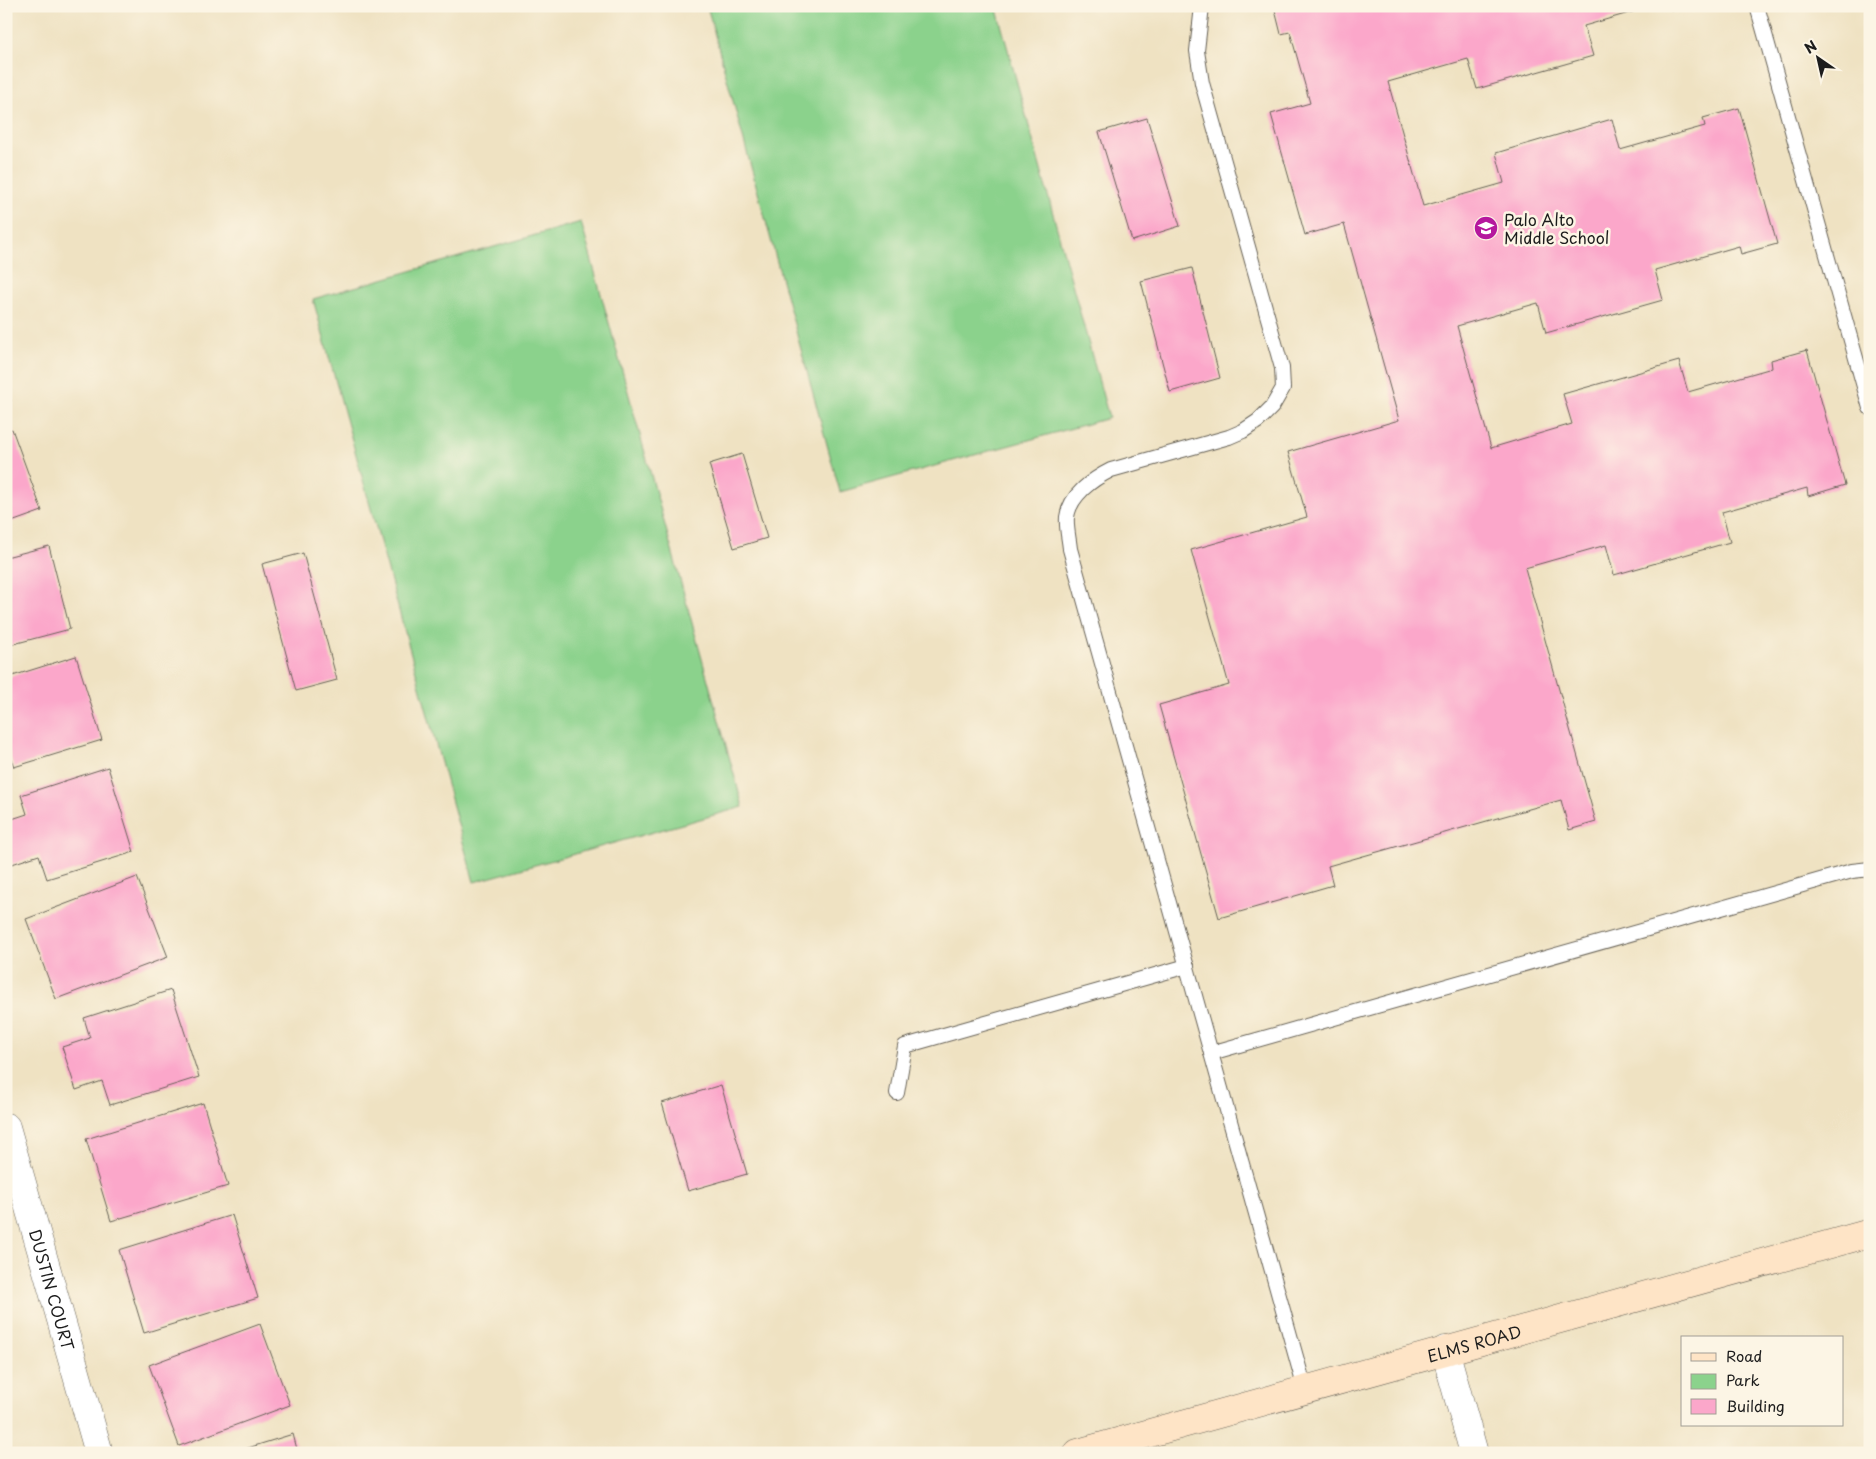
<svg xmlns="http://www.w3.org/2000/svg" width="1876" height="1459" font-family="'Playpen Sans',sans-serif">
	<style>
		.green { fill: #8bd28c; stroke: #547754 }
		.building { fill: #fba7ca }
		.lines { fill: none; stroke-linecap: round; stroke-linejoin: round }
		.service-casing { stroke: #666156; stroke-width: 16 }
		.minor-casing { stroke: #666156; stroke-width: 29 }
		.secondary-casing { stroke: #666156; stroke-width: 29 }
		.service { stroke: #fff; stroke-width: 14 }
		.minor { stroke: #fff; stroke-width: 28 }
		.secondary { stroke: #fee4c6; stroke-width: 28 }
		.labels { text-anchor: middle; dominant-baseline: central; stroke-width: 5; stroke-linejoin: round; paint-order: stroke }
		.poi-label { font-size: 16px; fill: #1c1c1c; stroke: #fcf5e5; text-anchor: start }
		.street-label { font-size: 16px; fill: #1c1c1c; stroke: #fcf5e5 }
	</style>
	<rect width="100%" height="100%" fill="#fcf5e5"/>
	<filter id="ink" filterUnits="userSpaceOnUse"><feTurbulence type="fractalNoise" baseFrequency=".02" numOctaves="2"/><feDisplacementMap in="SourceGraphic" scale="10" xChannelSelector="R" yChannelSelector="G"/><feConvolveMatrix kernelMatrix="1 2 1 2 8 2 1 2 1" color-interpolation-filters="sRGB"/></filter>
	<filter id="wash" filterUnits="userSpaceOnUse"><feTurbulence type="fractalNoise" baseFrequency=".0096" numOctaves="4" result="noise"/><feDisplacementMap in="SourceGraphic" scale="20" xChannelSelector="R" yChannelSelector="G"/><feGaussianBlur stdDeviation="1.12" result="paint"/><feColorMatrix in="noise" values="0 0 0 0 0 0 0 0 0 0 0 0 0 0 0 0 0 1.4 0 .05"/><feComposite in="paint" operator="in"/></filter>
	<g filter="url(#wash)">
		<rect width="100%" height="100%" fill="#efe2c2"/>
		<g class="green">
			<path d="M707,6H996L1109,418L840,492Z"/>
			<path d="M581,222L743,807L474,882L313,299Z"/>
		</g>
		<g id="blocks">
			<g class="building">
				<path d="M1274,6H1653L1584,26L1593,56L1477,89L1468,59L1388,82L1423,206L1504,183L1496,153L1612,119L1620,150L1705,126L1703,118L1739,108L1777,244L1741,254L1739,246L1655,270L1663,300L1546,333L1538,303L1457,326L1491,448L1572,424L1563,394L1679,361L1688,392L1772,368L1771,360L1807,350L1845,485L1808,496L1807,488L1722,512L1730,542L1614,575L1606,545L1525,568L1596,822L1569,830L1561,800L1328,866L1333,885L1219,918L1159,705L1229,685L1191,550L1307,517L1288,452L1399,420L1344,224L1305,235L1271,114L1310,103L1290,32L1281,34Z"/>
				<path d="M1670,6H1682V7L1671,10Z"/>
				<path d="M1147,118L1180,226L1132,241L1099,132Z"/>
				<path d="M1192,268L1220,378L1170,392L1141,281Z"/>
				<path d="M6,389L11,401L6,403Z"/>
				<path d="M12,429L42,511L6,524V431Z"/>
				<path d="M742,454L767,538L734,548L709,464Z"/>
				<path d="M49,546L70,629L6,646V557Z"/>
				<path d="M303,553L337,680L296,691L262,564Z"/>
				<path d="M76,656L102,740L14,767L6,744V678Z"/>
				<path d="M108,767L134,852L47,879L39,855L12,864L6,845V821L27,814L21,795Z"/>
				<path d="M137,877L168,957L56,999L26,919Z"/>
				<path d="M171,990L199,1077L110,1105L102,1081L76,1090L62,1047L90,1038L84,1018Z"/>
				<path d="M721,1085L747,1174L688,1191L662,1103Z"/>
				<path d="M203,1103L228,1186L111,1221L86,1139Z"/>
				<path d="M232,1215L258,1298L144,1333L119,1250Z"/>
				<path d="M260,1324L290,1405L179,1446L149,1365Z"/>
				<path d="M293,1434L298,1453H235V1452Z"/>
			</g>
		</g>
	</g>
	<g filter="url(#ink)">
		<use href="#blocks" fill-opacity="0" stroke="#666156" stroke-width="1"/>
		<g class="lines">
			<g class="service-casing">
				<g id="service">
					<path d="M1202,6L1197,51L1202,83L1282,368L1283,388L1272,407L1258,421L1243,431L1229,437L1111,470C1093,479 1070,495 1067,517C1066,528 1069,538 1070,549L1305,1389"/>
					<path d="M1757,6L1870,408"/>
					<path d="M1211,1053L1852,871L1870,869"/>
					<path d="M897,1093L905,1046L1187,966"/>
				</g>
			</g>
			<g class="minor-casing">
				<g id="minor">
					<path id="s1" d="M6,1127L99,1453"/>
					<path d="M1445,1350L1474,1453"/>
				</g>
			</g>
			<g class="secondary-casing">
				<g id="secondary">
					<path id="s2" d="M1078,1453L1870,1233"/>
				</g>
			</g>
			<use href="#service" class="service"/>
			<use href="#minor" class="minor"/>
			<use href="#secondary" class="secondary"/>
		</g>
	</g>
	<defs>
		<g id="school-disc" transform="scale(1.25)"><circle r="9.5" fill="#b5179e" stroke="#fcf5e5"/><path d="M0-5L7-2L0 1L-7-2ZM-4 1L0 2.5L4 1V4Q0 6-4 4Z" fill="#fff"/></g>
	</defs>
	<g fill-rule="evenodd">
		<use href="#school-disc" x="1486" y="228"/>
	</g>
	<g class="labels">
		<g class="poi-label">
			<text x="1504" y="219">Palo Alto<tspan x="1504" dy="18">Middle School</tspan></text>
		</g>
		<g class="street-label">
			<text stroke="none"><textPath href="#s1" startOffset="169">DUSTIN COURT</textPath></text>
			<text stroke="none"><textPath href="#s2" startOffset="411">ELMS ROAD</textPath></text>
		</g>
	</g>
	<rect width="1876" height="1459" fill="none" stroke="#fcf5e5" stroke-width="25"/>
	<rect x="1681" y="1336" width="162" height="90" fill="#fcf5e5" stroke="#a29e95"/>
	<rect x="1691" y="1353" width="25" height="8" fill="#fee4c6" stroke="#a29e95"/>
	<text x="1726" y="1362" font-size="15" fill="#1c1c1c">Road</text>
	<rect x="1691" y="1374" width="25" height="15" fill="#8bd28c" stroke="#a29e95"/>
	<text x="1726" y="1386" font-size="15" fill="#1c1c1c">Park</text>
	<rect x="1691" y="1399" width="25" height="15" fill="#fba7ca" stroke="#a29e95"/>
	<text x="1726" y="1412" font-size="15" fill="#1c1c1c">Building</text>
	<g transform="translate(1818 58) rotate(326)" stroke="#fcf5e5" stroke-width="4" paint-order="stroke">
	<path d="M0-4L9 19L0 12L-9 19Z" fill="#1c1c1c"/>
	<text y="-8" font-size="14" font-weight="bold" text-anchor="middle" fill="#1c1c1c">N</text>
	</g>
</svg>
